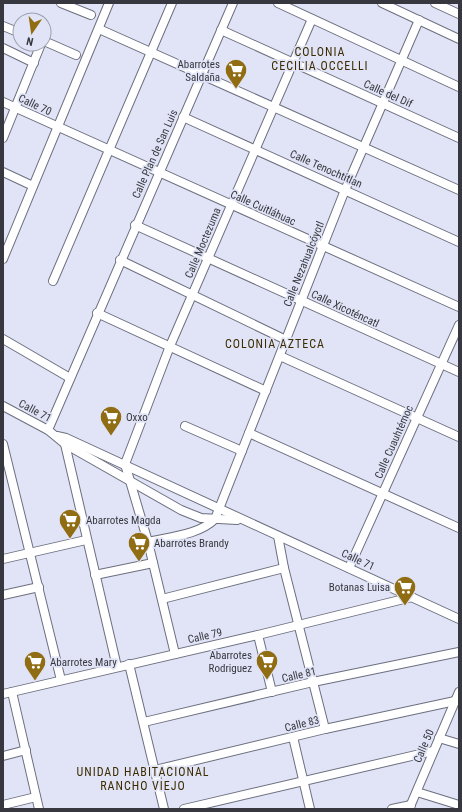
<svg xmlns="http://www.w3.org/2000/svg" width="462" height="812" font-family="'Roboto Condensed',sans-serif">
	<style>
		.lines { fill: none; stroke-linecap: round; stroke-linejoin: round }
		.minor-casing { stroke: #6c6f7f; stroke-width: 10 }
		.minor { stroke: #fff; stroke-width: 8 }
		.labels { text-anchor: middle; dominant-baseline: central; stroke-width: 3.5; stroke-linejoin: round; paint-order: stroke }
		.poi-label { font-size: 11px; fill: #37383f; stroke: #e0e4f6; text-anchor: start }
		.street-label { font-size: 11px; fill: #37383f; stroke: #e0e4f6 }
		.neighbourhood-label { font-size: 12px; letter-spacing: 1px; fill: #3d2c02; stroke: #e0e4f6 }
	</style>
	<rect width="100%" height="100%" fill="#e0e4f6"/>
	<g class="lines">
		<g class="minor-casing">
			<g id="minor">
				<path d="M61,3L91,15"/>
				<path d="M278,3L459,87"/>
				<path d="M382,3L459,39"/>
				<path d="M435,3L459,14"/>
				<path d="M3,26L20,33"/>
				<path d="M99,29L459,190"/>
				<path d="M221,30L459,138"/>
				<path d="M44,41L76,55"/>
				<path d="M3,48L34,63"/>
				<path d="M3,102L459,307"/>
				<path d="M183,117L459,242"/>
				<path d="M3,138L41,44"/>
				<path d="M3,172L33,186"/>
				<path d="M135,225L459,372"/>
				<path d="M3,259L109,3"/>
				<path d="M120,260L286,340"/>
				<path d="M53,281L172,3"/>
				<path d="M97,313L266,391"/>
				<path d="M3,339L70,378"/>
				<path d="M280,356L459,437"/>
				<path d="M3,406L48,430L65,444L181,510L201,518L237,520"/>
				<path d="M185,426L242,451"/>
				<path d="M48,430L233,3"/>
				<path d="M249,433L459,528"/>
				<path d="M57,436L66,438L459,619"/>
				<path d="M65,441V444L117,667"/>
				<path d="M3,444L61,680"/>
				<path d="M278,536L284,568L325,729"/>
				<path d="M148,542C169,537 199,535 215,519L345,190L419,20"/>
				<path d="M3,559L86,540"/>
				<path d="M349,568L459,325"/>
				<path d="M95,575L153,563"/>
				<path d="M3,595L39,587"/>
				<path d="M162,599L284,568"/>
				<path d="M258,635L272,692"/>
				<path d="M175,654L148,542L125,464L170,346L312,19"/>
				<path d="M129,664L164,809"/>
				<path d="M12,692L39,809"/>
				<path d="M3,694L258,635L412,597"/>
				<path d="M144,722L313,682L459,652"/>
				<path d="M293,737L310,809"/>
				<path d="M439,738L459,744"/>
				<path d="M3,756L26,750"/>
				<path d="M155,770L325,729L455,701"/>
				<path d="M417,792L459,805"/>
				<path d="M3,805L36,797"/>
				<path d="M184,809L433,751"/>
				<path d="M392,809L411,805"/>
				<path d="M409,809L459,692"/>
			</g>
		</g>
		<use href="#minor" class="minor"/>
	</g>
	<defs>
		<g id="supermarket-pin" transform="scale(1.15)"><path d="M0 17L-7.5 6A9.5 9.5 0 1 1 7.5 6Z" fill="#906c12" stroke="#e0e4f6"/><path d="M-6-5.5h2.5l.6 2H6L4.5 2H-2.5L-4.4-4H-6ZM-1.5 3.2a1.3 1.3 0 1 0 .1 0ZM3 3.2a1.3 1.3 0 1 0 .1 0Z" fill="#fff"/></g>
	</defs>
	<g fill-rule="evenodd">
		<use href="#supermarket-pin" x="236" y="70"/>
		<use href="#supermarket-pin" x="111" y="417"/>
		<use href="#supermarket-pin" x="70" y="520"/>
		<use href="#supermarket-pin" x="139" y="543"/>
		<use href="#supermarket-pin" x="405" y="587"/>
		<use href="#supermarket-pin" x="267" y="661"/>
		<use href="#supermarket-pin" x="35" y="662"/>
	</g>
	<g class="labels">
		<g class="poi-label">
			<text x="220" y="64" text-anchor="end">Abarrotes<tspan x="220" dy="13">Saldaña</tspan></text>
			<text x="126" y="417">Oxxo</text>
			<text x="86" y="520">Abarrotes Magda</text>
			<text x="154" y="543">Abarrotes Brandy</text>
			<text x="390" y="587" text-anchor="end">Botanas Luisa</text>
			<text x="252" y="655" text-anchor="end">Abarrotes<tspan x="252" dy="13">Rodriguez</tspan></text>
			<text x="50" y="662">Abarrotes Mary</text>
		</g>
		<g class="street-label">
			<text transform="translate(388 94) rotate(24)">Calle del Dif</text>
			<text transform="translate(35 105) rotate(25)">Calle 70</text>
			<text transform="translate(155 154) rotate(-66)">Calle Plan de San Luis</text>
			<text transform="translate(326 169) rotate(24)">Calle Tenochtitlan</text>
			<text transform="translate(263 208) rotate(24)">Calle Cuitláhuac</text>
			<text transform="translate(203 243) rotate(-67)">Calle Moctezuma</text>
			<text transform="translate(304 264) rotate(-68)">Calle Nezahualcóyotl</text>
			<text transform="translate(345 309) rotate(25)">Calle Xicoténcatl</text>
			<text transform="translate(35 411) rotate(28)">Calle 71</text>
			<text transform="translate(394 442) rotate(-66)">Calle Cuauhtémoc</text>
			<text transform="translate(358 560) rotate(25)">Calle 71</text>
			<text transform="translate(205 636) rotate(-13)">Calle 79</text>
			<text transform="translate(299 675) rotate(-13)">Calle 81</text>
			<text transform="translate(302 724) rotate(-14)">Calle 83</text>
			<text transform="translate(424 746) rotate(-67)">Calle 50</text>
		</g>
		<g class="neighbourhood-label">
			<text x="320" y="52">COLONIA<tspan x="320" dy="14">CECILIA OCCELLI</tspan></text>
			<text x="275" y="344">COLONIA AZTECA</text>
			<text x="143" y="772">UNIDAD HABITACIONAL<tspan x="143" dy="14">RANCHO VIEJO</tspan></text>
		</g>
	</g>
	<rect width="462" height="812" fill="none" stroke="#37383f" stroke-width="8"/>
	<g transform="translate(32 32) rotate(193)"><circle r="19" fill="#e0e4f6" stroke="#9c9fad"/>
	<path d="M0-3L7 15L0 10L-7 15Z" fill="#906c12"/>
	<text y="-6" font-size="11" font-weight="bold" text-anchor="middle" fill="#37383f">N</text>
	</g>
</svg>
